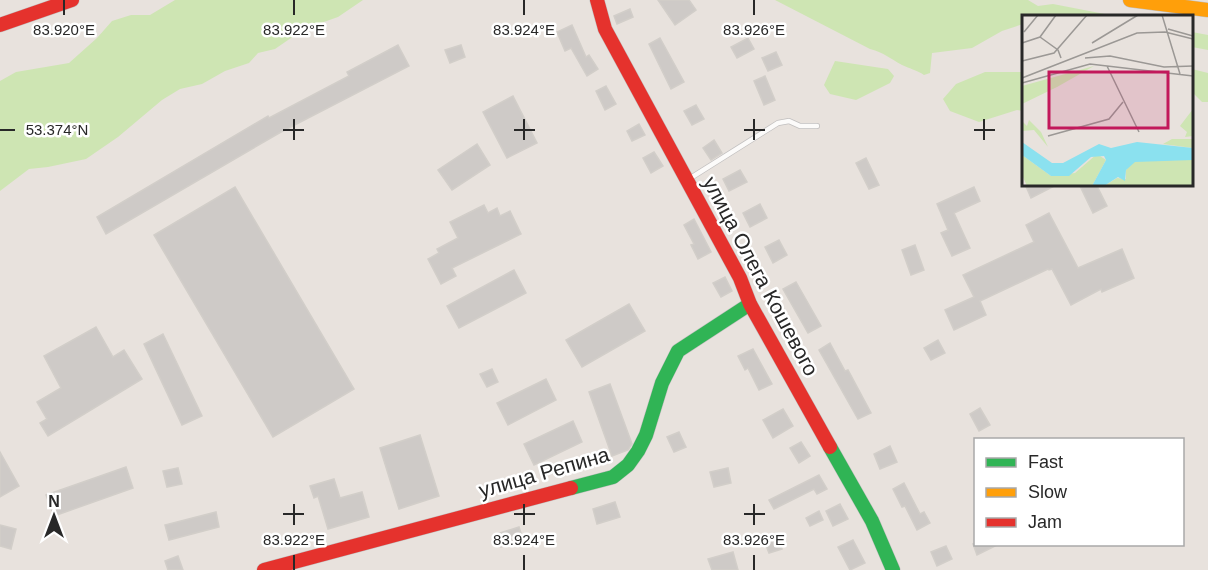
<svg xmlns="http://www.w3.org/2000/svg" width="1208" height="570" font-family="Arial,sans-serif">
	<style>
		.green { fill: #cee5b3 }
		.building { fill: #cecac7; stroke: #d2cec9; stroke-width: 1.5 }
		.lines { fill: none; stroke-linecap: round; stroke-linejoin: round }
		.lane-casing { stroke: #c1bfbf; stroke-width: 6 }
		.fast-casing { stroke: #c1bfbf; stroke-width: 15 }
		.slow-casing { stroke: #c1bfbf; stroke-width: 15 }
		.jam-casing { stroke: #c1bfbf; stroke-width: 15 }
		.lane { stroke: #fcfbfa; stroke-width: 4.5 }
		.fast { stroke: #30b455; stroke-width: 14 }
		.slow { stroke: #ff9f0a; stroke-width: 14 }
		.jam { stroke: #e5322d; stroke-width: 14 }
		.ticks { fill: none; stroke: #282828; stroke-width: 2 }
		.labels { text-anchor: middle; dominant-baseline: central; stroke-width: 5; stroke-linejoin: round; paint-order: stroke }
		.street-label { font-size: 21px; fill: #282828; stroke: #fff }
		.inset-road { fill: none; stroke: #9b9895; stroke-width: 1.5 }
		.view { fill: #c2185b; fill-opacity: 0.15; stroke: #c2185b; stroke-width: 3 }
		.inset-edge { fill: none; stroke: #282828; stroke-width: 3 }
		.ticks-label { font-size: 15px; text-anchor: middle; fill: #282828; stroke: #fff; stroke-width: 5; stroke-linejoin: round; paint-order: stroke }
	</style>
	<rect width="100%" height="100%" fill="#e8e2dd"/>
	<g class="green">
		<path d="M175,0H363L338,17L304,29L275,49L258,53L249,63L225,71L202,84L180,89L162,100L118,137L86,159L48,167L29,169L0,191V81L16,72L69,63L97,38L112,21L131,15H150Z"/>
		<path d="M775,0H1028L1038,6L1053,4L1115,16H1024L1023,24L1002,31L972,48L932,53L930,73L924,75C917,70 910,69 902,65C889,58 885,53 870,49Z"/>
		<path d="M1192,32L1208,35V50L1192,47Z"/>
		<path d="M835,61L888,69L894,76L890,83L856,100L830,94L824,85Z"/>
		<path d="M1192,69L1208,73V102H1202L1192,92Z"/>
		<path d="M985,72H1023V111L1017,110L979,122L950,111L943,99L956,84Z"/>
	</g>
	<g class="building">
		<path d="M658,0H689L696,10L675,25Z"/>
		<path d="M630,9L633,17L617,24L614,16Z"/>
		<path d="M572,25L586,57L589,55L598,69L587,76L571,48L565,51L557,32Z"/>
		<path d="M660,38L684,82L671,89L649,44Z"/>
		<path d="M748,38L754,49L737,58L731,47Z"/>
		<path d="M398,45L409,66L281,132L106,234L97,217L268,116L269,118L349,76L347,72Z"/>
		<path d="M461,45L465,57L450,63L445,50Z"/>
		<path d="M776,52L782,65L768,71L762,58Z"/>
		<path d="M765,76L775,100L764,105L754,81Z"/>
		<path d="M606,86L616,104L605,110L596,91Z"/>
		<path d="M513,96L537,143L507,158L483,112Z"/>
		<path d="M696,105L704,119L692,125L684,111Z"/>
		<path d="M639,124L645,135L632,141L627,131Z"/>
		<path d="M714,140L722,153L711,160L703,148Z"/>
		<path d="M477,144L490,165L452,190L438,170Z"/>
		<path d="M654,152L663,166L651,173L643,158Z"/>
		<path d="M866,158L879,185L869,189L856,163Z"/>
		<path d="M740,170L747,182L729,191L723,179Z"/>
		<path d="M1025,184H1058L1031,198Z"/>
		<path d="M1079,184H1096L1107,206L1093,213Z"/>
		<path d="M235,187L354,389L273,437L154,235Z"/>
		<path d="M974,187L980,201L954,213L970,248L952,256L941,233L948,230L937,204Z"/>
		<path d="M760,204L767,218L750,227L743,213Z"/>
		<path d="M484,205L488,213L497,208L500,216L510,211L521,234L452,268L456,276L441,284L428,259L439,253L437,249L458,238L450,222Z"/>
		<path d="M1049,213L1078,268L1122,249L1134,278L1102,292L1101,289L1071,305L1052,269L1049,270L1048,269L980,301L986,315L954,330L945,310L974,297L963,275L1034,242L1026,225Z"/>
		<path d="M694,219L711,252L698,259L691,245L694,244L684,225Z"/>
		<path d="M779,240L787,255L773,263L765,247Z"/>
		<path d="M915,245L924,270L911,275L902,250Z"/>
		<path d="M514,270L526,293L459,328L447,306Z"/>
		<path d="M725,277L732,291L721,297L713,283Z"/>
		<path d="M796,282L821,326L808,333L783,289Z"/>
		<path d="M629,304L645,331L582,367L566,340Z"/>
		<path d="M96,327L113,357L124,350L142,379L48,436L40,423L47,419L37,402L61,388L44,356Z"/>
		<path d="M163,334L202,416L182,425L144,344Z"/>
		<path d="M938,340L945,353L931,360L924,348Z"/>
		<path d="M830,343L845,371L848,370L871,413L858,419L819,350Z"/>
		<path d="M753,349L772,384L759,390L748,368L745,370L738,356Z"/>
		<path d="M492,369L498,382L487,387L480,374Z"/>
		<path d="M546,379L556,400L508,425L497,403Z"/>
		<path d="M610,384L632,444L628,450L612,456L589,392Z"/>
		<path d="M980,408L990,425L979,431L970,414Z"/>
		<path d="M783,409L793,426L773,438L763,420Z"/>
		<path d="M573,421L582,442L534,465L524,444Z"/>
		<path d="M679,432L686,447L674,452L667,437Z"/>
		<path d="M420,435L439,496L399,509L380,448Z"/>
		<path d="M801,442L810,456L799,463L790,448Z"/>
		<path d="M890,446L897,462L880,469L874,454Z"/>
		<path d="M0,452L19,486L0,497Z"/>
		<path d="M126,467L133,488L54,516L46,495Z"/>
		<path d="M178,468L182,484L167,487L163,471Z"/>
		<path d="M728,468L731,483L714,487L710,472Z"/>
		<path d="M819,475L827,489L817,494L814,489L774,509L769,500Z"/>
		<path d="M334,479L340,498L362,492L369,517L328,529L318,496L314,498L310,486Z"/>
		<path d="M904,483L920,514L924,512L930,523L917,530L905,506L902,507L893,489Z"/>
		<path d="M615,502L620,517L597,524L593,509Z"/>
		<path d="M840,504L848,519L833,526L826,511Z"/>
		<path d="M819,511L823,520L810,526L806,518Z"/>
		<path d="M216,512L219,527L169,540L165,525Z"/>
		<path d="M0,525L16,529L11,549L0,546Z"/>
		<path d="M519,527L523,539L501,547L497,534Z"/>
		<path d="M777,533L782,549L769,553L763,538Z"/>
		<path d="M853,540L865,563L850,570L838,547Z"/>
		<path d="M973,544H999L977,555Z"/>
		<path d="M946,546L952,559L937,566L931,552Z"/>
		<path d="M733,552L738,570H712L708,559Z"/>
		<path d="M178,556L183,570H168L165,561Z"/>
	</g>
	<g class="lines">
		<g class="lane-casing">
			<path id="lane" d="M689,179L778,123L789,121L800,126H817"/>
		</g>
		<g class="fast-casing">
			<g id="fast">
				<path d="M830,447L872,521L893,570"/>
				<path d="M571,488L613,477L628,465L638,451L646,435L662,383L678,351L750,304"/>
			</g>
		</g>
		<g class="slow-casing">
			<path id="slow" d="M1130,0L1208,10"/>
		</g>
		<g class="jam-casing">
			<g id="jam">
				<path d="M597,0L605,29L740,278L750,304L830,447"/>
				<path d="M0,25L72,0"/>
				<path d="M264,570L571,488"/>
			</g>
		</g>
		<use href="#lane" class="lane"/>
		<use href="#fast" class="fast"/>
		<use href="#slow" class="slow"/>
		<use href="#jam" class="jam"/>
	</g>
	<path class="ticks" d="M64,0V15M294,0V15M524,0V15M754,0V15M294,119V140M524,119V140M754,119V140M984,119V140M0,130H15M283,130H304M514,130H535M744,130H765M974,130H995M294,504V525M524,504V525M754,504V525M283,514H304M514,514H535M744,514H765M294,555V570M524,555V570M754,555V570"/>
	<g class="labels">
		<g class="street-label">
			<text transform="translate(761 276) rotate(62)">улица Олега Кошевого</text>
			<text transform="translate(544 472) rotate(-16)">улица Репина</text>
		</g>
	</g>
	<g transform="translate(1022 15)">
		<rect width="171" height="171" fill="#e8e2dd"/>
		<path d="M72,51L35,72L0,89V71ZM171,94V121L163,122L165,117L158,111ZM7,105L19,117L26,132L12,115L0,116V106L5,111ZM150,124H171V133L141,129ZM0,140L29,161L53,158L75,139L84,145L70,171H5L0,160ZM141,144L171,145V171H82L95,163L104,164V155L110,147Z" fill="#cee5b3"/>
		<path d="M0,127L30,148H41L77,129L89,133L115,127L171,133V145L113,147L104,155L103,166L96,162L82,171H70L84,145L82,141L69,142L47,161H29L0,140Z" fill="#8be1ef"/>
		<path class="inset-road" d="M140,0L158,59M146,14L171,21M2,17L16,0M18,22L36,35L39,43M0,28L18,22L34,0M70,28L116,0M63,43L88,41L142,52L171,51M0,46L32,38L65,0M85,51L117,117M0,63L115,18L143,17L171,24M0,68L68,49L171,61M26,121L87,104L101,87"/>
		<path class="view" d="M27,57H146V113H27Z"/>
		<rect width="171" height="171" class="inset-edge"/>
	</g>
	<g class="ticks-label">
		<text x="64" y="35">83.920°E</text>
		<text x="294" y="35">83.922°E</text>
		<text x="524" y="35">83.924°E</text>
		<text x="754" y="35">83.926°E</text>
		<text x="57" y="135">53.374°N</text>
		<text x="294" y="545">83.922°E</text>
		<text x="524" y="545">83.924°E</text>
		<text x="754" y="545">83.926°E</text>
	</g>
	<rect x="974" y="438" width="210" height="108" fill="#ffffff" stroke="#a9a9a9" stroke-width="1.5"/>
	<rect x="986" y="458" width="30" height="9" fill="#30b455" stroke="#a9a9a9" stroke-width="1.5"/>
	<text x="1028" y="468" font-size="18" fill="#282828">Fast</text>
	<rect x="986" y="488" width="30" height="9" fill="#ff9f0a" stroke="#a9a9a9" stroke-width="1.5"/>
	<text x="1028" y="498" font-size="18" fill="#282828">Slow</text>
	<rect x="986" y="518" width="30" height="9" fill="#e5322d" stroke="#a9a9a9" stroke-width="1.5"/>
	<text x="1028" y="528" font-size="18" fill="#282828">Jam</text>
	<g transform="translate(54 516)" stroke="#ffffff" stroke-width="4.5" paint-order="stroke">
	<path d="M0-4.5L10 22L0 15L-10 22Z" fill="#282828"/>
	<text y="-9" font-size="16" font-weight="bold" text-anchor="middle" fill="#282828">N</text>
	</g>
</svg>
